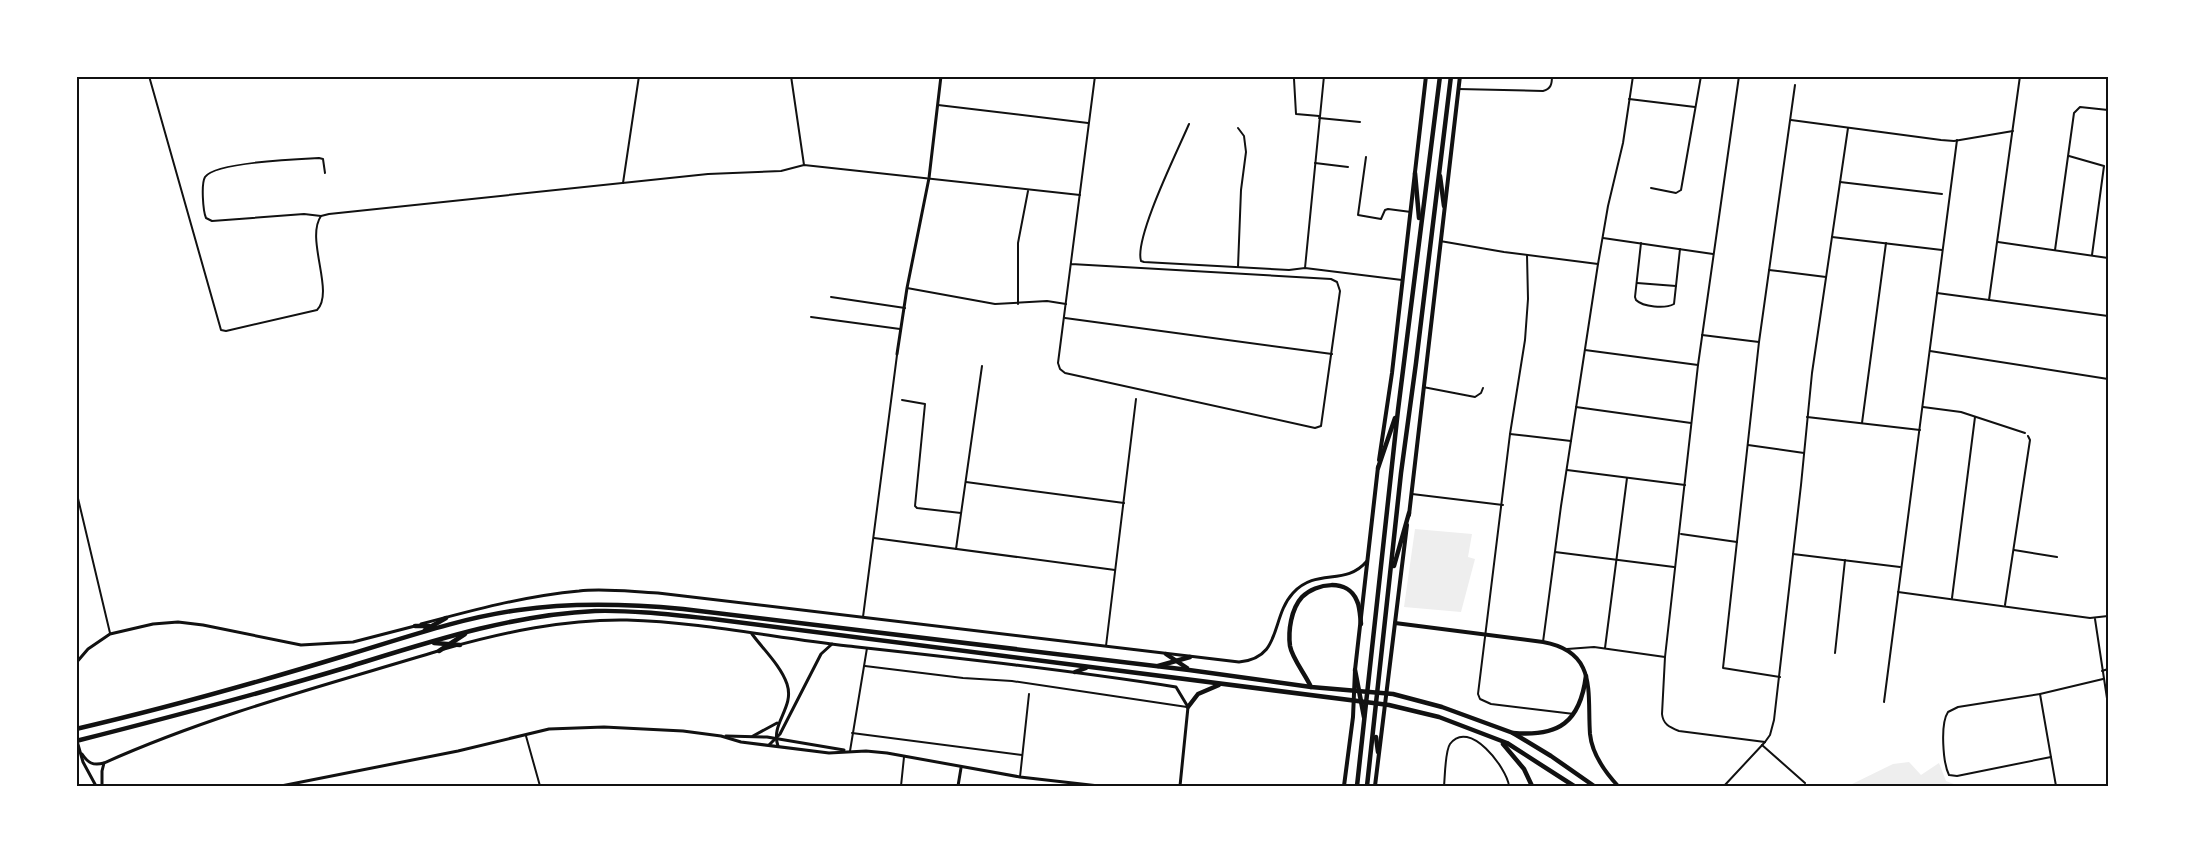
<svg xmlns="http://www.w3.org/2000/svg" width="2185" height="863" font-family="Helvetica,sans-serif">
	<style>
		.green { fill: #eee }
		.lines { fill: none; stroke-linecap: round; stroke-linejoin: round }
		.minor { stroke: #111; stroke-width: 2 }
		.tertiary { stroke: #111; stroke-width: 3 }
		.secondary { stroke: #111; stroke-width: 3 }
		.primary { stroke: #111; stroke-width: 4 }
		.motorway { stroke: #111; stroke-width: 4.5 }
		.neatline { fill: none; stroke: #111; stroke-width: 2 }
	</style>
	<rect width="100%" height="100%" fill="#fff"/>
	<g class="green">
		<path d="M1415,529L1472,534L1468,557L1475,559L1461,612L1404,607Z"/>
		<path d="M1909,762L1921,775L1939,763L1946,781L1959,786H1848L1893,764Z"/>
	</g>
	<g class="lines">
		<g class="minor">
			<path d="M149,76L221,330L226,331L317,310C335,292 305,239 321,216L329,214L708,174L781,171L804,165L1080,195"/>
			<path d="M791,76L804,165"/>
			<path d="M1739,76L1698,365L1665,657L1662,714C1663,724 1669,727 1679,731L1765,742"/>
			<path d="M1294,79L1296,114L1319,116"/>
			<path d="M1458,89L1543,91C1551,89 1552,84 1552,76"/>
			<path d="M1629,99L1695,107"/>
			<path d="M938,105L1088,123"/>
			<path d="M1319,118L1360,122"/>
			<path d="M1791,120L1941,140L1954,141L2013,131"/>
			<path d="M1189,124C1178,150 1134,238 1141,261L1144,262L1289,270L1305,268L1402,280"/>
			<path d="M1238,128L1244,136L1246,152L1241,190L1238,267"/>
			<path d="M2069,156L2104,166L2092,255"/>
			<path d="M1366,157L1358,215L1381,219L1385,210L1388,209L1411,212"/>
			<path d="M1315,163L1348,167"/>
			<path d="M1840,182L1942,194"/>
			<path d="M623,183L639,76"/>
			<path d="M1651,188L1676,193L1681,190L1701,76"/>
			<path d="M321,216L304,214L212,221L206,218C203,211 201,184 205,177C215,162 299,159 319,158L323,159L325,173"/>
			<path d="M1832,237L1942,250"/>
			<path d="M1603,238L1713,254"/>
			<path d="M1440,241L1504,252L1598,264"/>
			<path d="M1998,242L2108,258"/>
			<path d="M1641,243L1635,297L1636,300C1643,307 1665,309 1674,304L1680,249"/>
			<path d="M2055,250L2074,113L2080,107L2108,110"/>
			<path d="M1527,255L1528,299L1525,340L1510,434L1478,694L1480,699L1491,704L1574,714"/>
			<path d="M1071,264L1331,279L1337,282L1340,291L1321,426L1315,428L1065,373L1060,369L1058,363L1095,76"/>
			<path d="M1305,268L1324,76"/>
			<path d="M1769,270L1826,277"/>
			<path d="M1637,283L1676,286"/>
			<path d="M907,288L995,304L1047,301L1066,304"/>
			<path d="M1937,293L2108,316"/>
			<path d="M831,297L905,308"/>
			<path d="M1989,300L2020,76"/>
			<path d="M1018,304V243L1028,191"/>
			<path d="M811,317L900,329"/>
			<path d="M1065,318L1332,354"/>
			<path d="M1702,335L1759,342"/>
			<path d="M1585,350L1698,365"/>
			<path d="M1930,351L2108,379"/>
			<path d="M1423,387L1475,397L1481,393L1483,388"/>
			<path d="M902,400L925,404L915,506L917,508L961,513"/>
			<path d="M1576,407L1691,423"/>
			<path d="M1923,407L1961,412L2025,433"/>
			<path d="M1807,417L1920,430"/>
			<path d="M1862,423L1886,243"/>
			<path d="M1510,434L1571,441"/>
			<path d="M1748,445L1804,453"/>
			<path d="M1567,470L1685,485"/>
			<path d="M966,482L1124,503"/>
			<path d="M76,490L110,633"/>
			<path d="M1412,494L1503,505"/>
			<path d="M1681,534L1737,542"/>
			<path d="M874,538L1115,570"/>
			<path d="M956,549L982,366"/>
			<path d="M2014,550L2057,557"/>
			<path d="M1555,552L1674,567"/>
			<path d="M1793,554L1900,567"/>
			<path d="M1898,592L2090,618L2108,616"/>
			<path d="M1952,598L1975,417"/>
			<path d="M2005,605L2030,440L2028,436"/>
			<path d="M863,617L897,355"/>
			<path d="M2095,619L2108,705"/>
			<path d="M1543,642L1561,506L1598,264L1608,206L1623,143L1633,76"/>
			<path d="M1106,646L1136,399"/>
			<path d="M1605,648L1627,478"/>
			<path d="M1567,649L1594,647L1665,657"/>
			<path d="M1835,653L1845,560"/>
			<path d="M865,666L963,678L1012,681L1187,707"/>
			<path d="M2102,671L2108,669"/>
			<path d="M1780,677L1723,668L1759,342L1795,85"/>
			<path d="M2040,694L2056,786"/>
			<path d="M1884,702L1957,140"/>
			<path d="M852,733L1022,755"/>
			<path d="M526,736L540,786"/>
			<path d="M1762,745L1805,783"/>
			<path d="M850,751L867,648"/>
			<path d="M2051,757L1957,776L1949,775C1943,763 1940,724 1948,712L1958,707L2040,694L2103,679"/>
			<path d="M1020,777L1029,694"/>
			<path d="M901,786L904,757"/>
			<path d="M1444,786C1445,777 1445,751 1450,744C1469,718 1507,768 1509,786"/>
			<path d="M1724,786L1765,742L1770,735L1774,720L1801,485L1812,373L1848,128"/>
		</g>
		<path class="tertiary" d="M897,354L907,288L929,178L941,76"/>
		<g class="secondary">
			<path d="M421,624C473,610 525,596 579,591C605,588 632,592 658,593L1239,662C1283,658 1270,618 1293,593C1317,567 1345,587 1367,561"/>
			<path d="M752,634C763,649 781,666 787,684C795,708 770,723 778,746"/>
			<path d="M444,649C504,632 565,619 627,620C701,622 775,638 848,646C957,658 1067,670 1176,687L1188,707L1180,786"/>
			<path d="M76,663L88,649L110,634L153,624L178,622L203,625L301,645L353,642L415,626"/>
			<path d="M726,736L767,737L844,750"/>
			<path d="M753,736L777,723"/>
			<path d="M77,741L83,762L96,786"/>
			<path d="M769,745L780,734L821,654L832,644"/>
			<path d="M82,754C88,763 93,766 104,763"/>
			<path d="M102,786V771L104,763C211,715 326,685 438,651"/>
			<path d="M281,786L458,751L549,729L604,727L683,731L721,736L741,742L829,753L866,751L887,753L1020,777L1099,786"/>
			<path d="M958,786L961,768"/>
		</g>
		<g class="primary">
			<path d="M1379,460L1392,373L1426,76"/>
			<path d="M1409,515L1460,76"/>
			<path d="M1395,623L1543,642C1598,652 1587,692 1590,734C1592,754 1605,772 1618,786"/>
			<path d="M1344,786L1353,717L1355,670L1378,467"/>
			<path d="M1375,786L1407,525"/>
		</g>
		<g class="motorway">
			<path d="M1415,173L1419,218"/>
			<path d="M1440,176L1444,206"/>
			<path d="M1378,468L1395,418"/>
			<path d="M1394,566L1409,513"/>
			<path d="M415,626H429"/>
			<path d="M425,630L446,618"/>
			<path d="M434,643L460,645"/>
			<path d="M439,651L465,634"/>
			<path d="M1166,654L1187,668"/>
			<path d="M1158,666L1190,657"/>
			<path d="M1355,670L1364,717"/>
			<path d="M1075,672L1086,668"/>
			<path d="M1311,687C1305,674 1292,658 1290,646C1288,631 1291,609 1302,597C1316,583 1348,578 1357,601C1360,607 1360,616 1361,624"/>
			<path d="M1188,707L1198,694L1219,685"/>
			<path d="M76,729C167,708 255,683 344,656C401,639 460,618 519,610C574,602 628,604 683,609L1189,670L1311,687L1393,694L1442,707L1513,733L1551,756L1594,786"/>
			<path d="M1513,733C1559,737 1580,722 1586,676"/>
			<path d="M1376,737L1378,752"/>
			<path d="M76,741C167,718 258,694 348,667C429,642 510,615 595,611C634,610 674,615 713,619L1389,705L1439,717L1507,743L1574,786"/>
			<path d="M1503,744L1524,769L1532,786"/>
			<path d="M1357,786L1398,410L1440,76"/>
			<path d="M1367,786L1401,473L1416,363L1451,76"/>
		</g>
	</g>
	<rect width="2185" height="863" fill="none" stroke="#ffffff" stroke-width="156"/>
	<rect x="78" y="78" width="2029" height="707" class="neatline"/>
</svg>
